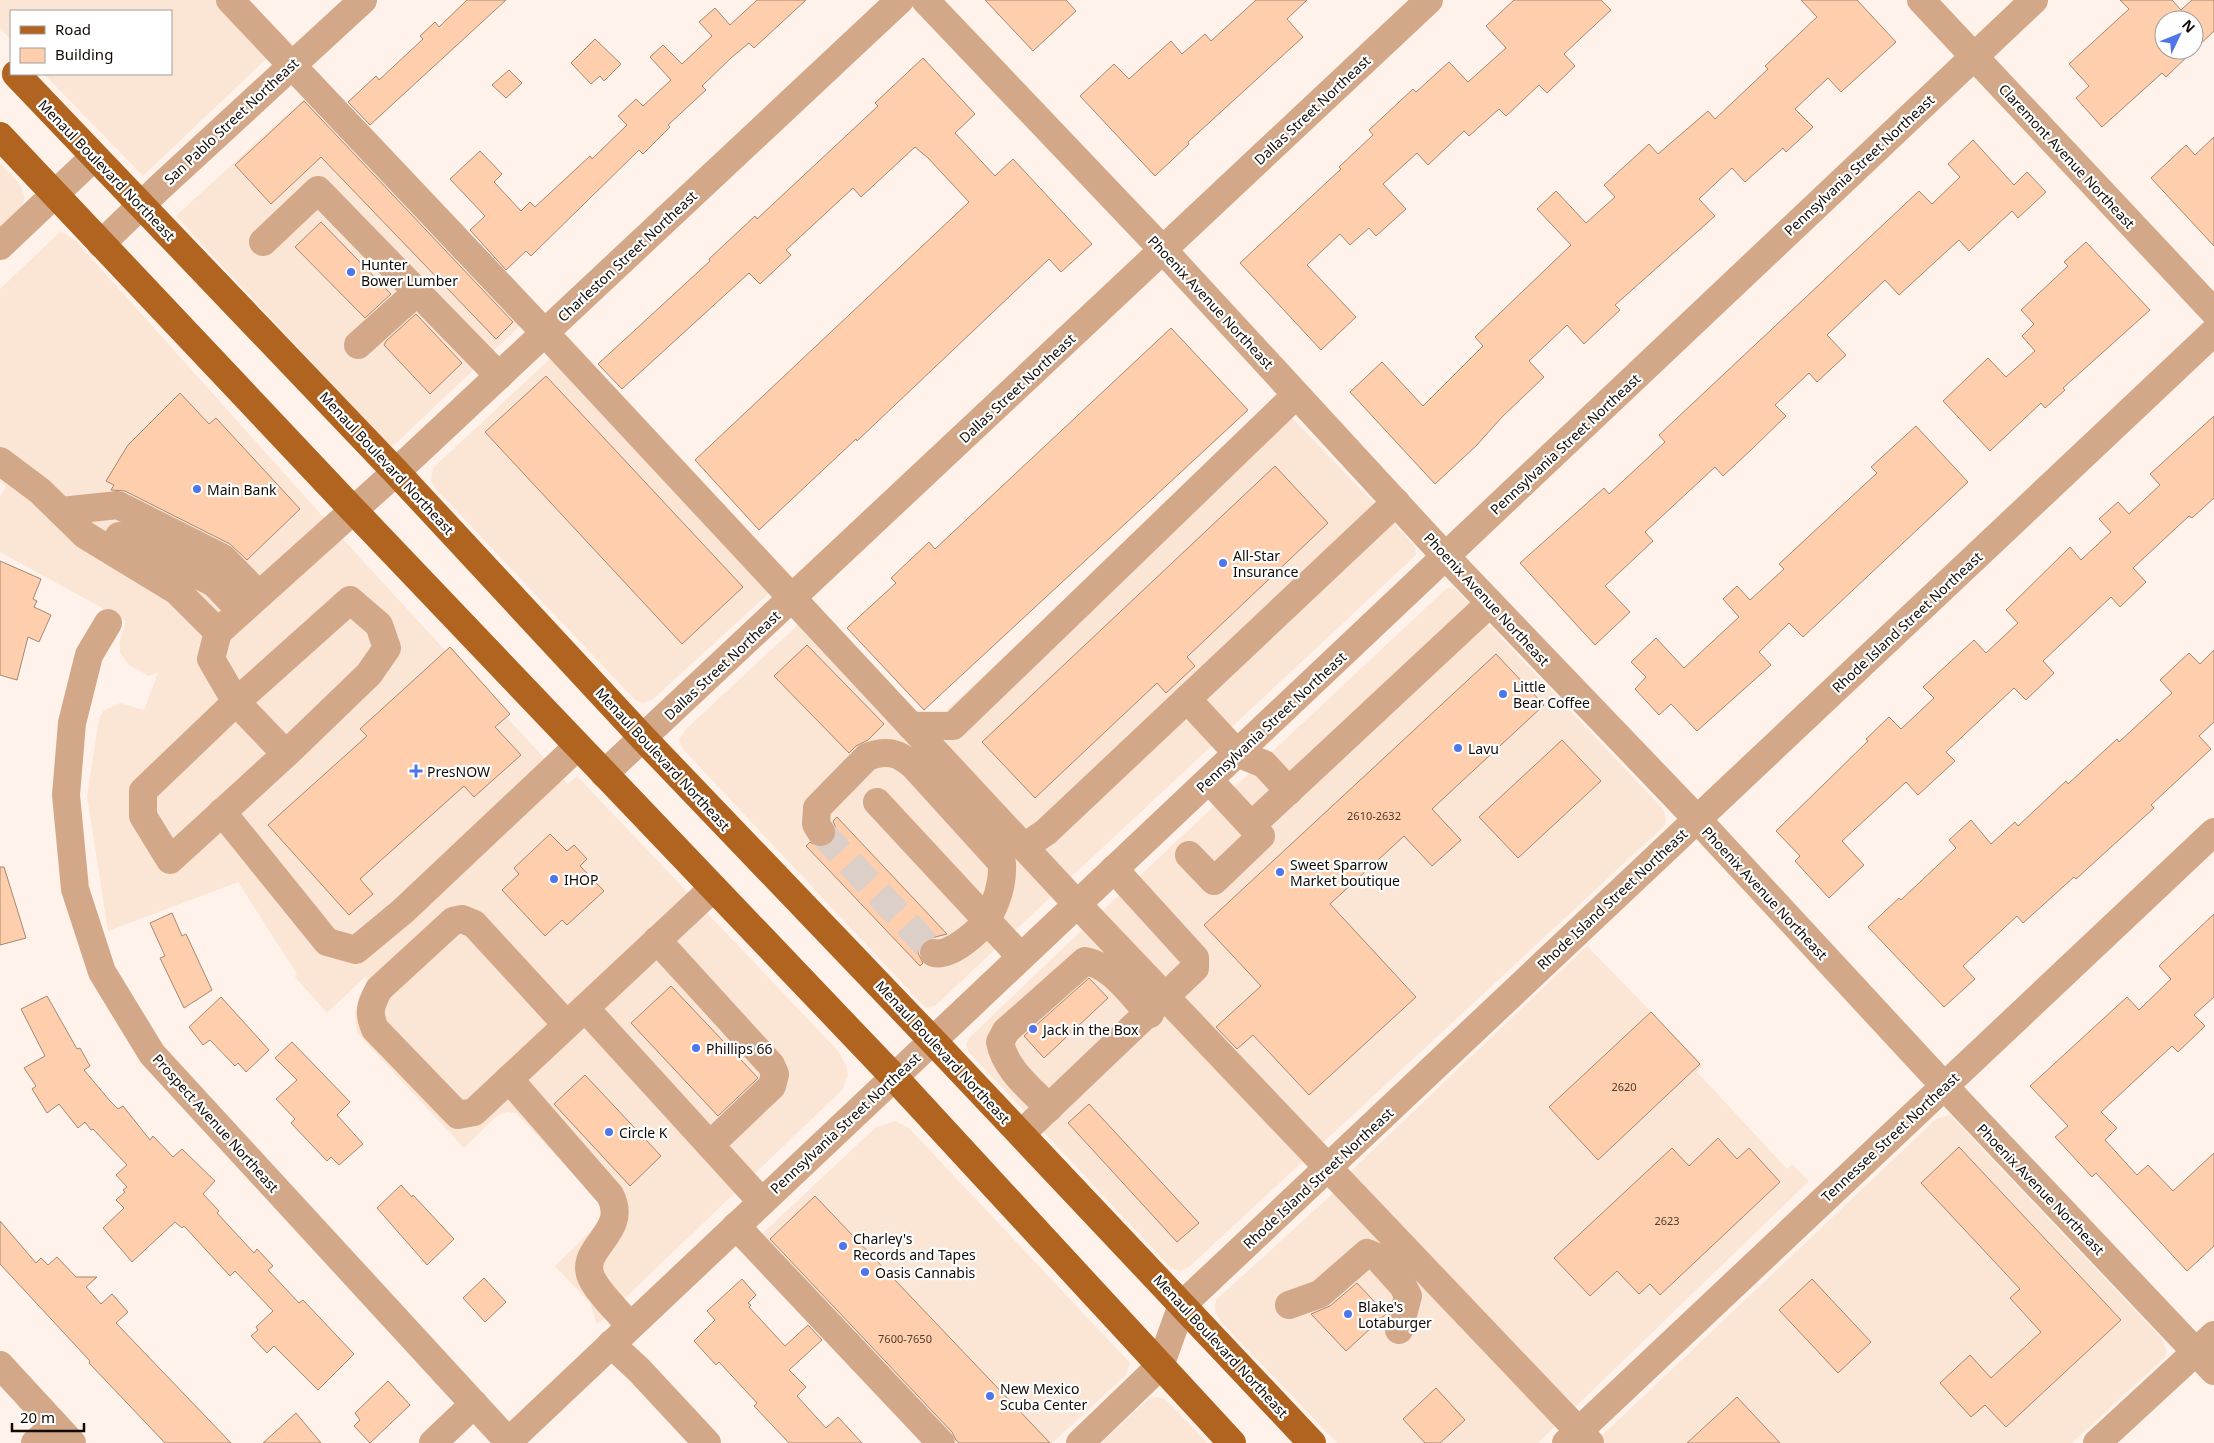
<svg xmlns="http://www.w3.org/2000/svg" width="2214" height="1443" font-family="'Noto Sans',sans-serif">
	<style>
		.built { fill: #fbe5d5 }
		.building { fill: #ffcfad; stroke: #a38874 }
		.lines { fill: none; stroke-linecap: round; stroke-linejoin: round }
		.minor-tunnel { stroke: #dccfc8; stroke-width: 28; stroke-dasharray: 28 14; stroke-linecap: butt }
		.minor { stroke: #d3a889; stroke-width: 28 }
		.major { stroke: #b16420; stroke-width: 28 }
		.poi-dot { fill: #4e75e9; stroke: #fff; stroke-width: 2 }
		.labels { text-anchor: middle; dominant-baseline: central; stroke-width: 4.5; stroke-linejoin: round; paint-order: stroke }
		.number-label { font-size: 11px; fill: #4e3b2e }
		.street-label { font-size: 14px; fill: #130a04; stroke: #fff }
		.poi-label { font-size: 14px; fill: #130a04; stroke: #fff; text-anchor: start }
	</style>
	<rect width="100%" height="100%" fill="#fff2ea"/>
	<g class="built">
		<path d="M0,0H217L269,56L143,176L44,74H171V11H11V40L0,28Z"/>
		<path d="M311,92L526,320L391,448L176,216Z"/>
		<path d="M0,163L21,186L25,198L21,207L0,228Z"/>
		<path d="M61,231L76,241L352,549L568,784L577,776L838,1051L846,1065L848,1075L842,1090L597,1325L590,1303L555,1266L599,1223L603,1212L601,1203L516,1113L507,1112L498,1115L464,1148L357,1033L355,1014L359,996L367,983L366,976L327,1013L295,977L297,974L238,882L108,931L87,796L99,719L103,711L120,703L144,710L158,673L149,676L129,665L120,653V640L126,621L0,552V497L6,486L0,481V289Z"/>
		<path d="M552,357L769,587L768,594L652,700L643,703L634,699L436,489L431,481L433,468Z"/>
		<path d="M1276,401L1415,546L1416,555L1068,880L904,710L946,711Z"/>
		<path d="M1447,588L1455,589L1664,810L1666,821L1663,827L1189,1267L1180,1271L1171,1268L968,1051L966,1044L970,1037L1102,911Z"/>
		<path d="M801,622L1057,891L936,1005L927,1008L921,1003L683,749L679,740L685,730Z"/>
		<path d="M1587,946L1703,1065L1697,1072L1787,1169L1792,1164L1809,1181L1538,1443H1337L1221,1322L1215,1311L1216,1300L1341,1186L1350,1172Z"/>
		<path d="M1950,1115L2162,1339L2167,1352L2164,1358L2072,1443H1594L1936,1119Z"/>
		<path d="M895,1121L909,1128L1130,1363L1126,1375L1052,1443H924L762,1234L875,1128Z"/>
		<path d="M1156,1397L1165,1399L1207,1443H1101L1150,1398Z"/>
	</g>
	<g class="building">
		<path d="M467,0H506L370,125L348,102L376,76L379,80L423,39L420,36L435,22L439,27Z"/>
		<path d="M757,0H806L754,48L749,43L732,57L702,86L706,90L668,125L670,127L643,154L639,150L531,256L526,251L506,270L470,230L485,216L450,179L480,151L502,174L494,182L521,211L530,202L535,207L590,156L592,159L627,125L618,116L636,99L643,106L671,80L650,57L663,45L682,64L712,36L699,22L715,8L730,25Z"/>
		<path d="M985,0H1066L1076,11L1033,51Z"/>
		<path d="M1256,0H1307L1287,19L1303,37L1188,142L1189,144L1155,176L1080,96L1114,64L1129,79L1171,41L1182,54L1205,34L1211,41Z"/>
		<path d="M1514,0H1601L1611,10L1564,54L1575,66L1547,93L1539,85L1506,116L1499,109L1469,136L1464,131L1428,165L1417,153L1383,184L1406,209L1376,236L1369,228L1350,245L1340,234L1307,265L1356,317L1321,350L1240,263L1341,169L1339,167L1373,135L1369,130L1413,89L1416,92L1449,62L1468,82L1506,48L1486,26Z"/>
		<path d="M1801,0H1857L1896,42L1841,92L1828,78L1795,109L1813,127L1786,152L1783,148L1745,182L1732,168L1699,199L1715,216L1615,305L1620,310L1584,344L1567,325L1529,361L1544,377L1502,417L1476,446L1435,484L1350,392L1382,362L1423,406L1483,346L1475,337L1571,245L1537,209L1556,191L1586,223L1615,197L1604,185L1649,144L1658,154L1708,111L1715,119L1768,69L1765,66L1817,17Z"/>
		<path d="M2120,0H2172L2181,10L2192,0H2214V31L2194,50V20H2164V50H2194L2166,77L2162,73L2102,127L2076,98L2089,86L2069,64L2129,9Z"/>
		<path d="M595,39L621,64L604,81L600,76L591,84L571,63Z"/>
		<path d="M923,58L975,114L955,133L995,176L1013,159L1092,244L1061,272L1049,259L857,441L856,439L759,530L695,460L969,202L928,158L915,147L861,197L853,188L786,250L791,255L760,284L749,273L622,389L598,364L710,261L709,259L755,216L757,219L878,106L875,103Z"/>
		<path d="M509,70L522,83L506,98L492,85Z"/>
		<path d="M304,101L513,322L496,339L321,157L271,204L235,165Z"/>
		<path d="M2214,137V246L2151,178L2186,145L2195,155Z"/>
		<path d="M1973,140L2014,185L2027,172L2046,192L2018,218L2012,211L1969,251L1959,240L1899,295L1885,280L1827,335L1846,355L1817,382L1809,373L1775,405L1786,416L1752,449L1723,476L1715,467L1645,532L1653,541L1605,586L1630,612L1595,645L1520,563L1604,488L1609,494L1665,442L1659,435L1919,191L1932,204L1960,177L1948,164Z"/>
		<path d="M321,222L391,294L365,318L295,247Z"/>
		<path d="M2086,242L2150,310L2063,388L2065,390L2045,408L2041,403L1990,451L1943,401L1988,358L2006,377L2035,351L2022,336L2034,324L2021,310L2068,266L2064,262Z"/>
		<path d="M416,314L462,363L430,394L384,345L386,341Z"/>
		<path d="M1171,328L1248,410L924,710L847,628L896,583L891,578L929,542L935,549Z"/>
		<path d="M546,376L743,587L682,644L485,432Z"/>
		<path d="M180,393L209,424L216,418L300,509L247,560L230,544L125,491L111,490L114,485L106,481L128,445Z"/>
		<path d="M2214,416V498L2192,518L2189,516L2133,568L2146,582L2120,607L2111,597L2043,661L2054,673L2026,700L2014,688L1946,752L1955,761L1918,795L1906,782L1842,841L1864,865L1829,898L1795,861L1800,856L1776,831L1868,741L1866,739L1889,717L1901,729L1934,698L1923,687L1974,640L1986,653L2018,623L2006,610L2070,547L2081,560L2111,532L2099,519L2118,502L2129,514L2160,485L2150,474Z"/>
		<path d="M1916,426L1968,482L1803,637L1789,623L1759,652L1771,665L1697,731L1671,704L1659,715L1635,689L1646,677L1631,662L1656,638L1684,668L1739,617L1723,599L1737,586L1750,600L1784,569L1779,564L1877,473L1871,467Z"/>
		<path d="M1275,466L1328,523L1187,657L1195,666L1166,693L1157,683L1035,798L982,742Z"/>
		<path d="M0,561L41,579L33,599L37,601L34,607L51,615L39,642L28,637L17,680L0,675Z"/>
		<path d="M807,645L884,724L868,740L856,746L849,753L774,676Z"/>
		<path d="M450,647L510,714L495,727L521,755L474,797L464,786L360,879L373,894L349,915L268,825L367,736L360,729Z"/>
		<path d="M2214,650V722L2199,736L2211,749L2151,805L2154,808L2076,879L2074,877L2023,923L2017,916L1963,966L1975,979L1944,1007L1868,927L1899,898L1901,900L1956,848L1949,840L1971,820L1991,844L2015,822L2018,826L2066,781L2068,784L2117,739L2119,742L2172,693L2160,680L2189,653L2200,664Z"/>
		<path d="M1496,654L1544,705L1432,809L1461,840L1432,866L1404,836L1330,904L1416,997L1309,1095L1253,1035L1237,1049L1216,1027L1261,986L1204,925Z"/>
		<path d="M1562,740L1601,781L1518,858L1479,817Z"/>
		<path d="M837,817L947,934L927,939L921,944L918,953L923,963L920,966L806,846L810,842L821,848L830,845L835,839L837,831L833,821Z"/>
		<path d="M550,834L567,851L574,845L587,859L580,866L604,891L567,925L562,920L545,936L502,890L519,874L514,868Z"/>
		<path d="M0,867H4L26,938L0,945Z"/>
		<path d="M172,913L182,936L186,934L212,990L184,1008L160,958L165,956L150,923Z"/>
		<path d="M2214,914V997L2194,1015L2205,1026L2178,1052L2172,1046L2101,1112L2117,1128L2105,1140L2137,1175L2148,1165L2173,1191L2214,1153V1246L2187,1271L2096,1173L2092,1177L2055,1137L2068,1126L2030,1086L2127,997L2139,1010L2171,979L2159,966Z"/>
		<path d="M1089,978L1108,998L1044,1058L1024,1036Z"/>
		<path d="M671,986L758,1078L718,1116L631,1023Z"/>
		<path d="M47,996L77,1049L80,1048L90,1066L84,1070L110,1101L118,1109L123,1106L150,1140L153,1136L173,1157L182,1149L215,1181L203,1194L219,1211L217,1213L254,1253L257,1249L273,1266L268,1270L299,1303L303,1300L354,1354L318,1390L274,1346L267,1353L251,1336L258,1330L256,1327L273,1311L235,1271L230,1276L184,1226L182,1228L175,1222L132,1262L103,1228L124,1208L116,1200L125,1192L123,1190L127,1187L116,1175L127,1165L93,1129L91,1130L85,1122L78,1128L59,1104L47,1113L32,1089L36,1086L24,1068L45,1056L21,1009Z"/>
		<path d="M221,997L269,1050L246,1072L238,1063L235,1066L210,1040L203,1045L189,1027Z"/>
		<path d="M1651,1012L1700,1064L1598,1160L1549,1107Z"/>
		<path d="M292,1042L350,1102L337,1115L363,1144L339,1165L331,1157L327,1161L291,1123L295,1119L276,1099L297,1080L275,1058Z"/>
		<path d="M585,1075L661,1156L630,1186L554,1104Z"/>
		<path d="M1089,1104L1199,1223L1177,1242L1068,1123Z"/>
		<path d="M1718,1138L1737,1159L1749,1148L1780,1182L1660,1295L1650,1284L1639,1294L1617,1271L1590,1296L1554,1258L1672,1148L1689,1166Z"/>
		<path d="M1959,1147L2121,1320L2006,1427L1985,1405L1971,1417L1940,1383L1970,1355L1991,1378L2041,1332L2010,1298L2020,1289L1921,1183Z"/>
		<path d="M401,1185L412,1197L413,1195L454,1239L427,1265L377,1208Z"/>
		<path d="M815,1196L1050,1443H959L956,1440L952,1432L770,1239Z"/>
		<path d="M0,1221L36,1263L41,1258L48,1265L57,1257L76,1277H97L86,1287L101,1304L112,1294L128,1312L116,1323L231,1443H165L89,1363L90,1361L0,1264Z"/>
		<path d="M484,1278L506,1302L485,1322L463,1298Z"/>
		<path d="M742,1279L756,1295L748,1303L751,1305L749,1307L785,1346L808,1325L822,1340L789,1370L806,1387L797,1396L826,1428L838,1417L862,1443H789L754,1406L757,1403L719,1362L716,1365L694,1341L715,1320L707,1311Z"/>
		<path d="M1812,1279L1871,1342L1838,1373L1779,1310Z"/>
		<path d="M1357,1283L1386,1314L1346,1351L1311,1314L1330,1306Z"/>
		<path d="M388,1381L410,1405L370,1443L354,1426L360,1420L355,1413Z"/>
		<path d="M1436,1388L1465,1420L1440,1443H1425L1403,1419Z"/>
		<path d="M1737,1397L1780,1443H1687Z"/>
		<path d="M296,1413L321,1443H263Z"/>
	</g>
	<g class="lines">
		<path class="minor-tunnel" d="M821,832L934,953"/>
		<g class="minor">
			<path d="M230,0L545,333L1077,904L1590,1443"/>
			<path d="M925,0L1164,251L1446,557L1697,819L1961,1104L2214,1371"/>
			<path d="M1921,0L2214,312"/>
			<path d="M263,242L318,190L499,376"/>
			<path d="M101,244L159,188L363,0"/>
			<path d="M0,246L94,157"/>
			<path d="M358,345L417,292"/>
			<path d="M0,461L40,491L85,535L177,591L218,632L396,472L900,0"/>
			<path d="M61,511L118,505L223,558L259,595"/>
			<path d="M119,536L214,583L241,611"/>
			<path d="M108,623L89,655L72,723L66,795L75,889L102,972L152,1054L508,1441"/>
			<path d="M218,632L211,659L236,702L286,754L369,674L387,648L379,625L350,600L236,702L143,791V816L170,860L286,754"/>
			<path d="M1187,699L1237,753L1264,764L1289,791"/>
			<path d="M911,726H953L1296,395"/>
			<path d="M604,774L1429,0"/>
			<path d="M877,802L1021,957"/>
			<path d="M222,812L327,942L356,950L403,911L578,746"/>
			<path d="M1252,825L1490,603"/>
			<path d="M821,832L816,824L817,808L867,757C887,749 899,753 914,766L1002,863C1003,882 997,902 987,919C979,932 950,957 934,953"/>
			<path d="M1024,847L1046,832L1396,502"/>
			<path d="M1189,855L1214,881L1261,836L1209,780"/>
			<path d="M657,940L771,1065L775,1074L772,1086L710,1145"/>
			<path d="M585,1008L762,1202"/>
			<path d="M567,1025L474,924L462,919L453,921L379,989C370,1006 368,1012 375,1029L458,1115L474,1112L694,906L713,888"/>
			<path d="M509,1079L610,1195C631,1234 574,1248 593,1281C602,1297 619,1312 630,1326"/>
			<path d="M1049,1108C1030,1088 1005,1069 1000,1042L1006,1031L1085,961C1112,965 1131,995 1150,1014"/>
			<path d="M1021,1134L1195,968V958L1114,869"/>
			<path d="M736,1226L941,1443"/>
			<path d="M1289,1305L1320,1294L1367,1253L1377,1257L1403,1286L1408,1296L1399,1330"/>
			<path d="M611,1344L639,1370L707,1443"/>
			<path d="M0,1365L72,1443"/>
			<path d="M35,1443L55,1425"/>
			<path d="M433,1443L474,1404"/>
			<path d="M507,1443L2034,0"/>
			<path d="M1080,1443L1160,1366L1182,1305L2214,332"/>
			<path d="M1566,1443L2214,832"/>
			<path d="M2097,1443L2214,1335"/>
		</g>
		<g class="major">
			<path d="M16,74L396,472L643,738L932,1040L1312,1443"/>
			<path d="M0,136L354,511L894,1077L1232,1443"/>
		</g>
	</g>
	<g class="poi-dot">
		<circle cx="351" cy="272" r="5"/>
		<circle cx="197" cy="489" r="5"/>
		<circle cx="1223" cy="563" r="5"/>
		<circle cx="1503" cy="694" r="5"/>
		<circle cx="1458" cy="748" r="5"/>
		<path d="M413.5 763.5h5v5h5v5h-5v5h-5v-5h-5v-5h5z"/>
		<circle cx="1280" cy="872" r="5"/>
		<circle cx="554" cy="879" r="5"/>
		<circle cx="1033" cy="1029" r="5"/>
		<circle cx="696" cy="1048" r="5"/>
		<circle cx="609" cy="1132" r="5"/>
		<circle cx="843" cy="1246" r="5"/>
		<circle cx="865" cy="1272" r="5"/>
		<circle cx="1348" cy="1314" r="5"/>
		<circle cx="990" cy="1396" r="5"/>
	</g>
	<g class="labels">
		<g class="number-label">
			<text x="1374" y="815">2610-2632</text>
			<text x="1624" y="1086">2620</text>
			<text x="1667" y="1220">2623</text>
			<text x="905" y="1338">7600-7650</text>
		</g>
		<g class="street-label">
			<text transform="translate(1312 110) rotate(-43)">Dallas Street Northeast</text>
			<text transform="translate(231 121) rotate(-43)">San Pablo Street Northeast</text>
			<text transform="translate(2067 156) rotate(47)">Claremont Avenue Northeast</text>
			<text transform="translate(1859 165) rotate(-43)">Pennsylvania Street Northeast</text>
			<text transform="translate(107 170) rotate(46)">Menaul Boulevard Northeast</text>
			<text transform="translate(627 256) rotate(-43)">Charleston Street Northeast</text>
			<text transform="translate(1211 302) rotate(47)">Phoenix Avenue Northeast</text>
			<text transform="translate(1017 388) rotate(-43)">Dallas Street Northeast</text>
			<text transform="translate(1565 444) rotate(-43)">Pennsylvania Street Northeast</text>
			<text transform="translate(387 463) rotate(47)">Menaul Boulevard Northeast</text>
			<text transform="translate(1487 599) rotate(47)">Phoenix Avenue Northeast</text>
			<text transform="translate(1907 622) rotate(-43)">Rhode Island Street Northeast</text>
			<text transform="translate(722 665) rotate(-43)">Dallas Street Northeast</text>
			<text transform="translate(1271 722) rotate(-43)">Pennsylvania Street Northeast</text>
			<text transform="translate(663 759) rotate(47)">Menaul Boulevard Northeast</text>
			<text transform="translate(1765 893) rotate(47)">Phoenix Avenue Northeast</text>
			<text transform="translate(1612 899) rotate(-43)">Rhode Island Street Northeast</text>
			<text transform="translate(943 1052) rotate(47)">Menaul Boulevard Northeast</text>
			<text transform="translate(216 1123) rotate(48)">Prospect Avenue Northeast</text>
			<text transform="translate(845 1123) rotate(-43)">Pennsylvania Street Northeast</text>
			<text transform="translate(1890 1137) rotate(-43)">Tennessee Street Northeast</text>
			<text transform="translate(1318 1178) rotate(-43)">Rhode Island Street Northeast</text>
			<text transform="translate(2041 1189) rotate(46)">Phoenix Avenue Northeast</text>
			<text transform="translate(1221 1346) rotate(47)">Menaul Boulevard Northeast</text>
		</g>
		<g class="poi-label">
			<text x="361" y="264">Hunter<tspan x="361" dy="16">Bower Lumber</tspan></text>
			<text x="207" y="489">Main Bank</text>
			<text x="1233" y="555">All-Star<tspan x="1233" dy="16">Insurance</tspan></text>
			<text x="1513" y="686">Little<tspan x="1513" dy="16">Bear Coffee</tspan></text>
			<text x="1468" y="748">Lavu</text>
			<text x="427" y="771">PresNOW</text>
			<text x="1290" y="864">Sweet Sparrow<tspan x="1290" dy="16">Market boutique</tspan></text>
			<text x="564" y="879">IHOP</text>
			<text x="1043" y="1029">Jack in the Box</text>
			<text x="706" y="1048">Phillips 66</text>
			<text x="619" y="1132">Circle K</text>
			<text x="853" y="1238">Charley's<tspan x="853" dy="16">Records and Tapes</tspan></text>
			<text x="875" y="1272">Oasis Cannabis</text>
			<text x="1358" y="1306">Blake's<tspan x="1358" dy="16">Lotaburger</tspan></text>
			<text x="1000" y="1388">New Mexico<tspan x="1000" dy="16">Scuba Center</tspan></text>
		</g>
	</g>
	<rect x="10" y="10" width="162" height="65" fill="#ffffff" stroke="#a19d9b"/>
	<rect x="20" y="26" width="25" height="8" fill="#b16420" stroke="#a19d9b"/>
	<text x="55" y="35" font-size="15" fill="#130a04">Road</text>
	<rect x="20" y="48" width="25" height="15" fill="#ffcfad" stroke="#a19d9b"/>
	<text x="55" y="60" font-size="15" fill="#130a04">Building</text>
	<g transform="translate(2179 35) rotate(47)"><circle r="24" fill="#ffffff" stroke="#a19d9b"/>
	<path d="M0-4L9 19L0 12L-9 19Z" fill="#4e75e9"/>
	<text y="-8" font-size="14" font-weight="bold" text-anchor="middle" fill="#130a04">N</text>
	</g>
	<path d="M12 1423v8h72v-8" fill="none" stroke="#130a04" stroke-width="2.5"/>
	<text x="20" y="1423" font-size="15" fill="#130a04" stroke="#ffffff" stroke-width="4" paint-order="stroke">20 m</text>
</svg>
